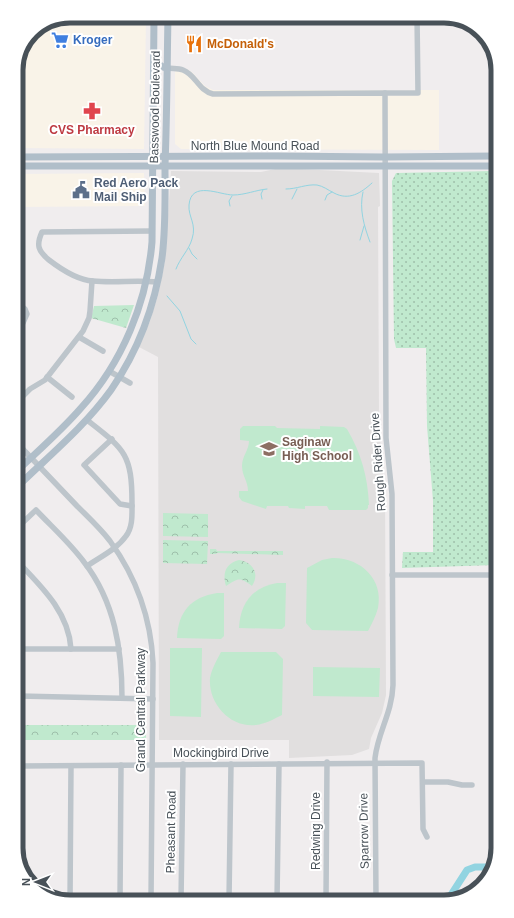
<svg xmlns="http://www.w3.org/2000/svg" width="514" height="918" font-family="Helvetica,sans-serif">
	<style>
		.commercial { fill: #f9f3e8 }
		.education { fill: #e1dfdf }
		.grass { fill: url(#grass-dots) }
		.park { fill: url(#park-crowns) }
		.pitch { fill: #c0e9ce }
		.lines { fill: none; stroke-linecap: round; stroke-linejoin: round }
		.stream { stroke: #92d4e1; stroke-width: 1 }
		.river { stroke: #92d4e1; stroke-width: 7 }
		.minor { stroke: #bdc5cb; stroke-width: 5.5 }
		.major { stroke: #b0bec9; stroke-width: 7 }
		.labels { text-anchor: middle; dominant-baseline: central; stroke-width: 4; stroke-linejoin: round; paint-order: stroke }
		.shop-label { font-size: 12px; font-weight: bold; fill: #366cbe; stroke: #fff; text-anchor: start }
		.food-label { font-size: 12px; font-weight: bold; fill: #c56008; stroke: #fff; text-anchor: start }
		.street-label { font-size: 12px; fill: #485158; stroke: #fff }
		.health-label { font-size: 12px; font-weight: bold; fill: #be3a42; stroke: #fff }
		.service-label { font-size: 12px; font-weight: bold; fill: #4e5e75; stroke: #fff; text-anchor: start }
		.education-label { font-size: 12px; font-weight: bold; fill: #785e54; stroke: #fff; text-anchor: start }
		.rim { fill: none; stroke: #485158; stroke-width: 5 }
	</style>
	<defs>
		<pattern id="grass-dots" width="8" height="8" patternUnits="userSpaceOnUse"><rect width="8" height="8" fill="#c0e9ce"/><path d="M2 2h.1M6 6h.1" fill="none" stroke="#9ebfaa" stroke-width="1.8" stroke-linecap="round"/></pattern>
		<pattern id="park-crowns" width="20" height="18" patternUnits="userSpaceOnUse"><rect width="20" height="18" fill="#c0e9ce"/><path d="M2 6a3 3 0 1 1 6 0M12 15a3 3 0 1 1 6 0" fill="none" stroke="#9ebfaa"/></pattern>
	</defs>
	<rect width="100%" height="100%" fill="#f0edee"/>
	<g class="commercial">
		<path d="M70,16H146L144,149L19,148V60L32,32Z"/>
		<path d="M175,66L187,69L193,73L205,86L213,90H439V150L181,149L175,144Z"/>
		<path d="M144,173L145,206L17,207V174Z"/>
	</g>
	<path class="education" d="M280,168L379,173L380,206L378,207L379,416L382,468L385,488L386,695L382,713L371,738L369,749L352,755L289,758V740H159L158,357L139,347L150,321L158,295L165,261L171,171L261,172Z"/>
	<path class="grass" d="M494,171L496,565L402,568L403,552H433V501L427,426L426,348H396L394,339L392,181L396,173Z"/>
	<g class="park">
		<path d="M134,305L126,328L91,318L94,306Z"/>
		<path d="M163,513L208,514V537L163,536Z"/>
		<path d="M163,540L208,541L207,564L163,563Z"/>
		<path d="M210,549H216L217,551H283V555L217,553L216,554H210Z"/>
		<path d="M239,560C253,562 260,574 252,586C239,577 239,578 226,586C222,573 226,563 239,560Z"/>
		<path d="M19,725H146V740H20Z"/>
	</g>
	<g class="pitch">
		<path d="M243,426H275L277,428L320,429V426L344,427L347,429C361,453 368,477 369,505H368V508L366,510H329L327,506H305V509L289,508L288,506H267L266,509L242,501L239,497V491H248C248,481 242,476 242,466C242,456 249,450 249,441L240,440V429Z"/>
		<path d="M332,558C360,557 384,579 378,608C376,616 372,623 368,631L312,630L306,623L307,568L322,560Z"/>
		<path d="M277,583H286L285,626L282,629L239,628C240,604 252,587 277,583Z"/>
		<path d="M217,593H224V636L221,639L177,638C178,612 191,597 217,593Z"/>
		<path d="M170,648H202L201,717L170,716Z"/>
		<path d="M221,652H276L283,659L282,715C274,719 265,724 256,725C230,728 208,703 210,678C212,668 217,660 221,652Z"/>
		<path d="M313,667L380,668L379,697L313,696Z"/>
	</g>
	<g class="lines">
		<g class="stream">
			<path d="M286,189C297,189 306,184 317,185C323,186 328,190 334,193C349,201 361,193 372,183"/>
			<path d="M363,192C359,209 364,226 370,242"/>
			<path d="M262,199L261,194L263,190"/>
			<path d="M292,199L297,189"/>
			<path d="M325,200L327,195L332,192"/>
			<path d="M230,206L229,201L232,196"/>
			<path d="M360,240L364,226"/>
			<path d="M189,248L192,254L197,259"/>
			<path d="M176,269C180,258 189,250 192,239C197,224 188,217 189,205C191,180 220,195 233,195C245,195 256,190 267,189"/>
			<path d="M167,296L180,311L191,339L196,344"/>
		</g>
		<path class="river" d="M449,898L467,870L475,867H493"/>
		<g class="minor">
			<path d="M167,68C173,69 178,68 183,70C196,75 198,90 213,94L385,93L386,438L392,494L393,685C392,713 378,732 375,758L376,899"/>
			<path d="M385,93H418L417,16"/>
			<path d="M152,231L42,232C36,245 38,251 49,260C62,270 77,280 93,281C114,283 136,280 157,282"/>
			<path d="M17,302L25,309L27,314L23,323L17,330"/>
			<path d="M79,337L103,351"/>
			<path d="M109,371L130,383"/>
			<path d="M47,377L72,397"/>
			<path d="M18,401L30,389L45,380L83,331L89,318L90,311L92,281"/>
			<path d="M87,420C124,449 132,453 132,503C132,514 133,527 126,536C117,549 100,557 87,566"/>
			<path d="M112,439L84,465L120,504L132,506"/>
			<path d="M18,444C38,465 57,485 77,506C88,517 100,528 110,541C136,577 151,619 153,663L151,901"/>
			<path d="M18,527L36,510C52,527 70,543 84,562C115,602 122,650 122,698"/>
			<path d="M19,563C42,587 69,613 71,649"/>
			<path d="M392,575H496"/>
			<path d="M19,649H119"/>
			<path d="M19,696L153,699"/>
			<path d="M20,766L422,763L423,829L427,837"/>
			<path d="M423,782H448L462,785H472"/>
			<path d="M20,836L22,766"/>
			<path d="M326,899L327,762"/>
			<path d="M229,900L231,764"/>
			<path d="M277,900L279,764"/>
			<path d="M120,901L121,765"/>
			<path d="M181,901L183,764"/>
			<path d="M70,902L71,766"/>
		</g>
		<g class="major">
			<path d="M156,55C156,63 160,67 167,68"/>
			<path d="M17,157L277,156L384,157L494,156"/>
			<path d="M17,166H494"/>
			<path d="M18,470C39,450 62,430 81,408C122,363 147,303 152,242L154,16"/>
			<path d="M18,486C50,455 85,426 111,390C138,351 155,305 162,258C166,227 165,196 165,165C167,115 167,66 168,16"/>
		</g>
	</g>
	<defs>
		<g id="supermarket-bare" transform="scale(1.38)"><path d="M-6-5.5h2.5l.6 2H6L4.5 2H-2.5L-4.4-4H-6ZM-1.5 3.2a1.3 1.3 0 1 0 .1 0ZM3 3.2a1.3 1.3 0 1 0 .1 0Z" fill="#3f7fe0" stroke="#fff" stroke-width="2.5" paint-order="stroke"/></g>
		<g id="restaurant-bare" transform="scale(1.38)"><path d="M-5-6h1v4h1v-4h1v4h1v-4h1v5L-1.5 .5V6h-2V.5L-5-1ZM5-6V6H3V1.5H1.5Q1.5-4 5-6Z" fill="#e8710a" stroke="#fff" stroke-width="2.5" paint-order="stroke"/></g>
		<g id="pharmacy-bare" transform="scale(1.38)"><path d="M-2-6h4v4h4v4h-4v4h-4v-4h-4v-4h4Z" fill="#e0444e" stroke="#fff" stroke-width="2.5" paint-order="stroke"/></g>
		<g id="civic-bare" transform="scale(1.38)"><path d="M-.6-6.5H3V-4.5H.6V-3L4-1V1h2V6H-6V1h2V-1L-.6-3ZM-1.2 2.5V6h2.4V2.5Z" fill="#5c6f8a" stroke="#fff" stroke-width="2.5" paint-order="stroke"/></g>
		<g id="school-bare" transform="scale(1.38)"><path d="M0-5L7-2L0 1L-7-2ZM-4 1L0 2.5L4 1V4Q0 6-4 4Z" fill="#8d6e63" stroke="#fff" stroke-width="2.5" paint-order="stroke"/></g>
	</defs>
	<g fill-rule="evenodd">
		<use href="#supermarket-bare" x="60" y="40"/>
		<use href="#restaurant-bare" x="194" y="44"/>
		<use href="#pharmacy-bare" x="92" y="111"/>
		<use href="#civic-bare" x="81" y="190"/>
		<use href="#school-bare" x="269" y="449"/>
	</g>
	<g class="labels">
		<g class="shop-label">
			<text x="73" y="40">Kroger</text>
		</g>
		<g class="food-label">
			<text x="207" y="44">McDonald's</text>
		</g>
		<g class="street-label">
			<text transform="translate(155 107) rotate(-89)">Basswood Boulevard</text>
			<text x="255" y="146">North Blue Mound Road</text>
			<text transform="translate(378 462) rotate(-94)">Rough Rider Drive</text>
			<text transform="translate(141 710) rotate(-90)">Grand Central Parkway</text>
			<text x="221" y="753">Mockingbird Drive</text>
			<text transform="translate(316 831) rotate(-90)">Redwing Drive</text>
			<text transform="translate(364 831) rotate(-91)">Sparrow Drive</text>
			<text transform="translate(171 832) rotate(-89)">Pheasant Road</text>
		</g>
		<g class="health-label">
			<text x="92" y="130">CVS Pharmacy</text>
		</g>
		<g class="service-label">
			<text x="94" y="183">Red Aero Pack<tspan x="94" dy="14">Mail Ship</tspan></text>
		</g>
		<g class="education-label">
			<text x="282" y="442">Saginaw<tspan x="282" dy="14">High School</tspan></text>
		</g>
	</g>
	<path d="M0 0H514V918H0ZM70 23H444A47 47 0 0 1 491 70V848A47 47 0 0 1 444 895H70A47 47 0 0 1 23 848V70A47 47 0 0 1 70 23Z" fill="#fff" fill-rule="evenodd"/>
	<path class="rim" d="M70 23H444A47 47 0 0 1 491 70V848A47 47 0 0 1 444 895H70A47 47 0 0 1 23 848V70A47 47 0 0 1 70 23Z"/>
	<g transform="translate(36 882) rotate(270)" stroke="#ffffff" stroke-width="3" paint-order="stroke">
	<path d="M0-3L7 15L0 10L-7 15Z" fill="#485158"/>
	<text y="-6" font-size="11" font-weight="bold" text-anchor="middle" fill="#485158">N</text>
	</g>
</svg>
